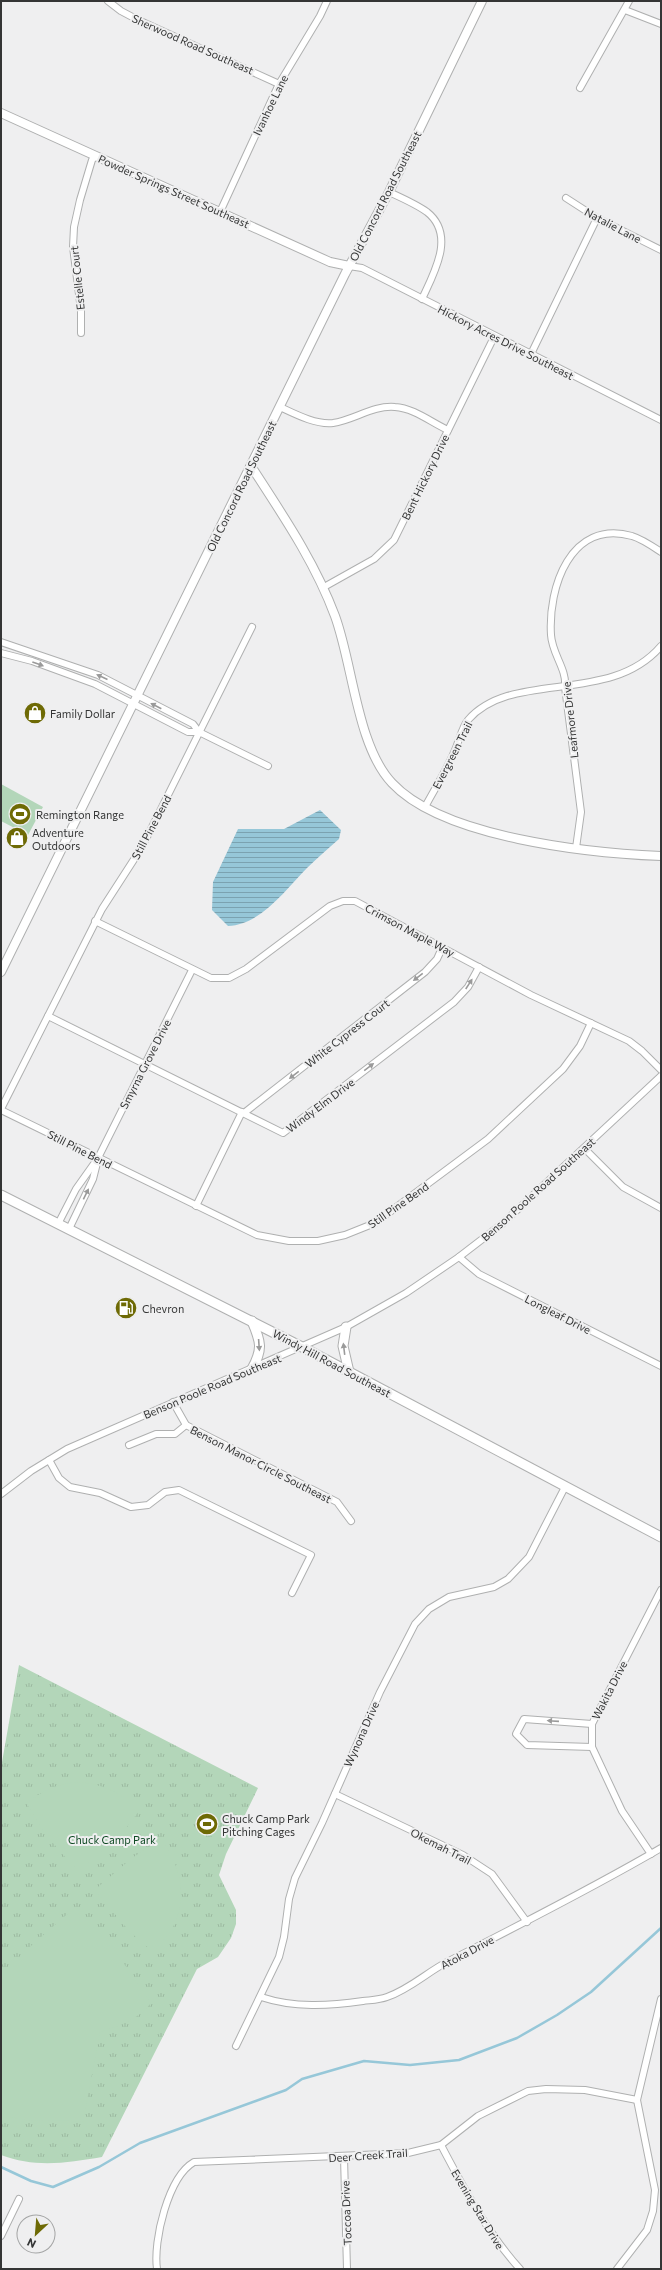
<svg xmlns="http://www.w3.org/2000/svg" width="662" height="2270" font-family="Commissioner,sans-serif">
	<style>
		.park { fill: url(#park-tufts) }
		.pitch { fill: #b3d6b9 }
		.water { fill: url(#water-rules) }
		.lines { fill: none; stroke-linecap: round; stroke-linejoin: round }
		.stream { stroke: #96c7d8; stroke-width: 2.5 }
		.minor-casing { stroke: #afb0b0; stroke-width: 8 }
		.tertiary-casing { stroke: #afb0b0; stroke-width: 10 }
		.secondary-casing { stroke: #afb0b0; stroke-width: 11 }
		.minor { stroke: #fff; stroke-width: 6 }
		.tertiary { stroke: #fff; stroke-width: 8 }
		.secondary { stroke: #fff; stroke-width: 9 }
		.oneway { fill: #9a9a9a }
		.labels { text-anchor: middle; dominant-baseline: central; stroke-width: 4; stroke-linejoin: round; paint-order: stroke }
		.street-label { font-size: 11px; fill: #343535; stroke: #efeff0 }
		.poi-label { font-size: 11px; fill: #343535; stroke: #efeff0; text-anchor: start }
		.park-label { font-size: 11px; fill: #0f4a24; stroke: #efeff0 }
	</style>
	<defs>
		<pattern id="park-tufts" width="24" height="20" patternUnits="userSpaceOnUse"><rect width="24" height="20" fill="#b3d6b9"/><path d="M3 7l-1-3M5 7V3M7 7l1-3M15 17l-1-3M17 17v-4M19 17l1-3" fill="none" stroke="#9bb8a0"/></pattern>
		<pattern id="water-rules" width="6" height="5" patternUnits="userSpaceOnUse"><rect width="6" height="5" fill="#96c7d8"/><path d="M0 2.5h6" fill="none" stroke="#7ba2b0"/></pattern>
	</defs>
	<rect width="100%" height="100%" fill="#efeff0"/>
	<path class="park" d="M19,1665L258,1788L226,1854L219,1875L236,1910V1924L231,1938L218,1957L197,1969L102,2157C67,2163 35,2168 1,2155V1768Z"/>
	<g class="pitch">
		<path d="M1,784L43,807L28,835L1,821Z"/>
		<path d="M77,1782C102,1784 122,1792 139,1811L121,1835L82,1868H75L45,1834L27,1804C41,1790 58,1784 77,1782Z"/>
		<path d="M202,1811L221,1821L213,1837L194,1828Z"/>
		<path d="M161,1839C188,1874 190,1922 152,1951L130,1932L98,1894V1887L132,1858Z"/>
		<path d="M72,1910H78L118,1955L151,2003C139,2019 118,2027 100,2032L83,2122C56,2118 27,2126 1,2113V1976L25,1951Z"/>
	</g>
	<path class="water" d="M320,810L341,830L339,839C328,849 317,858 307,868C286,889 261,925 228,926L212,910L213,882L238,829H284Z"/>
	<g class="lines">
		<path class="stream" d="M1,2167L31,2181L53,2187L99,2167L140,2143L286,2090L302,2079L364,2061L410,2065L459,2060L517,2038L557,2015L591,1992L661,1928"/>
		<g class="minor-casing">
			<g id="minor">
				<path d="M108,1L121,11L138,20L279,84"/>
				<path d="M625,10L661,24"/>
				<path d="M580,88L629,1"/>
				<path d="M389,192C402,198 416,204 427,212C456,235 434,273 422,299"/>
				<path d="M566,198L597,218L661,250"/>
				<path d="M220,212L279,84L320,16L327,1"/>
				<path d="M349,266L362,268L661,420"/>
				<path d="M81,333V310L73,247L74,227L80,200L92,160L96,156"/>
				<path d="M531,354L597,218"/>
				<path d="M280,407C295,414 316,425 333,423C354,420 373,405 395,407C414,408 432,423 448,430"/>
				<path d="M324,587L374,559L394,540L494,337"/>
				<path d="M1,642L98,675L193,724L199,732L268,766"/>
				<path d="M1,653L32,661L95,684L188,732H199"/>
				<path d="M425,807C435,788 447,770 455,750C459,741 462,727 468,720C512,669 610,706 661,646"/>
				<path d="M576,848L581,812L565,687C567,669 552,654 551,635C548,588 570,519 632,536C642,539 652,546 661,552"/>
				<path d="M95,921L211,978H229L246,969L330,906L343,901H355L531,995L629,1041L642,1051L661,1070"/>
				<path d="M48,1016L283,1133L454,1002L468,987L479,967"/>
				<path d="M1,1109L102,909L142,847L252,627"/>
				<path d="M1,1110L257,1235L289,1241H318L345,1235L375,1223L488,1139L563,1069L580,1046L591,1023"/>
				<path d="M244,1113L425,972L437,959L442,948"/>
				<path d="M584,1148L623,1187L661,1208"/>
				<path d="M196,1206L242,1112"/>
				<path d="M58,1224L76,1189L98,1158L192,970"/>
				<path d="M69,1229L93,1179L98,1159"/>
				<path d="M459,1257L479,1274L661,1366"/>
				<path d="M173,1402L186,1425L337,1502L351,1521"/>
				<path d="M129,1445L156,1434H175L186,1425"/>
				<path d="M49,1460L59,1478L70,1487L100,1493L131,1507L148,1505L165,1492L179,1490L311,1555L292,1593"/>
				<path d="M1,1494L31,1471L67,1449L346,1327L406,1293L459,1257L502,1224L661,1076"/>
				<path d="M592,1747L527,1745L516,1734L524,1719L592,1724"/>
				<path d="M335,1794L463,1855L492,1874L527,1922"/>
				<path d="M651,1854L622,1811L592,1747V1724L661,1590"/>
				<path d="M261,1997C294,2008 329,2006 363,2001C371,2000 379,2000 387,1997C410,1989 426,1973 447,1962C519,1925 591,1889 661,1848"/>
				<path d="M236,2046L279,1957L284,1937L289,1899L295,1878L322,1823L380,1692L415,1624L429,1609L449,1597L494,1587L508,1579L529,1557L565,1487"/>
				<path d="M441,2145C463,2187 488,2234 520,2269"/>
				<path d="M344,2157L347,2269"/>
				<path d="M1,2236L19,2199"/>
				<path d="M157,2269C153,2241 168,2177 194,2162L408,2153L441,2145L478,2116L528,2091L546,2089L585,2090L637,2100"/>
				<path d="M617,2269L647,2230L653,2211L655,2190L637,2100L661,1999"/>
			</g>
		</g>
		<g class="tertiary-casing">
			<g id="tertiary">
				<path d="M1,113L330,262L349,266"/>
				<path d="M251,466C282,514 315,562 335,616C353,665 357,746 392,783C443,838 589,853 661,856"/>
				<path d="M1,972L345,274L389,192L482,1"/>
			</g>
		</g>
		<g class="secondary-casing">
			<g id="secondary">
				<path d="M1,1195L302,1347L661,1537"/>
				<path d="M252,1321C261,1342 263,1349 252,1369"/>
				<path d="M346,1327L343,1346L349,1372"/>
			</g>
		</g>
		<use href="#minor" class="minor"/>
		<use href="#tertiary" class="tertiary"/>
		<use href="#secondary" class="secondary"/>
	</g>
	<defs><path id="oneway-solid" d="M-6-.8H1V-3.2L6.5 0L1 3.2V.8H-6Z"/></defs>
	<g class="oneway">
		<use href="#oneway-solid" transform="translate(38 664) rotate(20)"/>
		<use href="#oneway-solid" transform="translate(102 677) rotate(-156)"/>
		<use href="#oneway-solid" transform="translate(156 706) rotate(-153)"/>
		<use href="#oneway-solid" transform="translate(418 977) rotate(142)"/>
		<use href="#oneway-solid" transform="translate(469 984) rotate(-57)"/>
		<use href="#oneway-solid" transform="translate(369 1067) rotate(-37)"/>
		<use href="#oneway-solid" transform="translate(294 1075) rotate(142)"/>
		<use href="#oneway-solid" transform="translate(86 1194) rotate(-64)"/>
		<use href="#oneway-solid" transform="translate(259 1345) rotate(86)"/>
		<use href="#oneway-solid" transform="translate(344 1349) rotate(-97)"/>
		<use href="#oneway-solid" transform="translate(553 1721) rotate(-176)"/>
	</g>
	<defs>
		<g id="shop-disc" transform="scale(1.15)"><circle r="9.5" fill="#6e6a05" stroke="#efeff0"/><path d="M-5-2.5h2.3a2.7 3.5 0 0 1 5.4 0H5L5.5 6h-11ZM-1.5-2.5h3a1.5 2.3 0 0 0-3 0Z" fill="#fff"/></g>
		<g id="stadium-disc" transform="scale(1.15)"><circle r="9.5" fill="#6e6a05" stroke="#efeff0"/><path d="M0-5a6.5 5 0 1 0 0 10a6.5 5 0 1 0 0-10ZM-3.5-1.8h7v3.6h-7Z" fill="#fff"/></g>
		<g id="fuel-disc" transform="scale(1.15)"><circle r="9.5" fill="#6e6a05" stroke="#efeff0"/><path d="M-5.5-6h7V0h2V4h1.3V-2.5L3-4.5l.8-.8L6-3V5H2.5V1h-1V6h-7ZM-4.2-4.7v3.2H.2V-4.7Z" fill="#fff"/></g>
	</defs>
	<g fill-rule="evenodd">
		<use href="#shop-disc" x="35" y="713"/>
		<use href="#stadium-disc" x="20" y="814"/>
		<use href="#shop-disc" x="17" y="838"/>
		<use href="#fuel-disc" x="126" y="1308"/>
		<use href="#stadium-disc" x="207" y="1824"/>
	</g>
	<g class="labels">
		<g class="street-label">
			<text transform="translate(193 44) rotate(24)">Sherwood Road Southeast</text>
			<text transform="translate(270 105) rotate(-64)">Ivanhoe Lane</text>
			<text transform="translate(174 191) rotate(24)">Powder Springs Street Southeast</text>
			<text transform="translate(385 196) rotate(-63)">Old Concord Road Southeast</text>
			<text transform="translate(613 225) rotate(28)">Natalie Lane</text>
			<text transform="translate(77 278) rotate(-96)">Estelle Court</text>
			<text transform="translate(506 342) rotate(27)">Hickory Acres Drive Southeast</text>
			<text transform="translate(425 477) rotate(-64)">Bent Hickory Drive</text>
			<text transform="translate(241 486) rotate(-64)">Old Concord Road Southeast</text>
			<text transform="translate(570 720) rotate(-96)">Leafmore Drive</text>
			<text transform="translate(452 755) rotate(-63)">Evergreen Trail</text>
			<text transform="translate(151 827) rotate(-62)">Still Pine Bend</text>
			<text transform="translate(410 930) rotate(28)">Crimson Maple Way</text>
			<text transform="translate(347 1033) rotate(-38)">White Cypress Court</text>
			<text transform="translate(145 1064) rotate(-63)">Smyrna Grove Drive</text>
			<text transform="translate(320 1105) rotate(-37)">Windy Elm Drive</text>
			<text transform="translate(80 1149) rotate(27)">Still Pine Bend</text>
			<text transform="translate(538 1189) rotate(-42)">Benson Poole Road Southeast</text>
			<text transform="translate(398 1205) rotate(-35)">Still Pine Bend</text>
			<text transform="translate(558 1314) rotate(27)">Longleaf Drive</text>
			<text transform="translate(332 1363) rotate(28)">Windy Hill Road Southeast</text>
			<text transform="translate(212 1386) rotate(-23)">Benson Poole Road Southeast</text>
			<text transform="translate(261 1464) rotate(27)">Benson Manor Circle Southeast</text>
			<text transform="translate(609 1690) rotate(-63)">Wakita Drive</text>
			<text transform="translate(361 1734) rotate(-66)">Wynona Drive</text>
			<text transform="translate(441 1846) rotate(27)">Okemah Trail</text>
			<text transform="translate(467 1952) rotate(-28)">Atoka Drive</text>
			<text transform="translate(368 2155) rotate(-4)">Deer Creek Trail</text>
			<text transform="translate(478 2209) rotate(59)">Evening Star Drive</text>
			<text transform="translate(346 2213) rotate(-92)">Toccoa Drive</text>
		</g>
		<g class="poi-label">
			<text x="50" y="713">Family Dollar</text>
			<text x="36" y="814">Remington Range</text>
			<text x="32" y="832">Adventure<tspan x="32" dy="13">Outdoors</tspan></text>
			<text x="142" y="1308">Chevron</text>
			<text x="222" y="1818">Chuck Camp Park<tspan x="222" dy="13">Pitching Cages</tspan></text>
		</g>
		<g class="park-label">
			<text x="112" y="1839">Chuck Camp Park</text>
		</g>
	</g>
	<rect width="662" height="2270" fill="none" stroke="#343535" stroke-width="4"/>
	<g transform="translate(36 2234) rotate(206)"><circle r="19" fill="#efeff0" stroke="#a4a5a5"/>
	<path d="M0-3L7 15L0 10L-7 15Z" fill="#6e6a05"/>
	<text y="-6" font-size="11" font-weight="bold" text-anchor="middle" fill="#343535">N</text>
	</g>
</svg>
